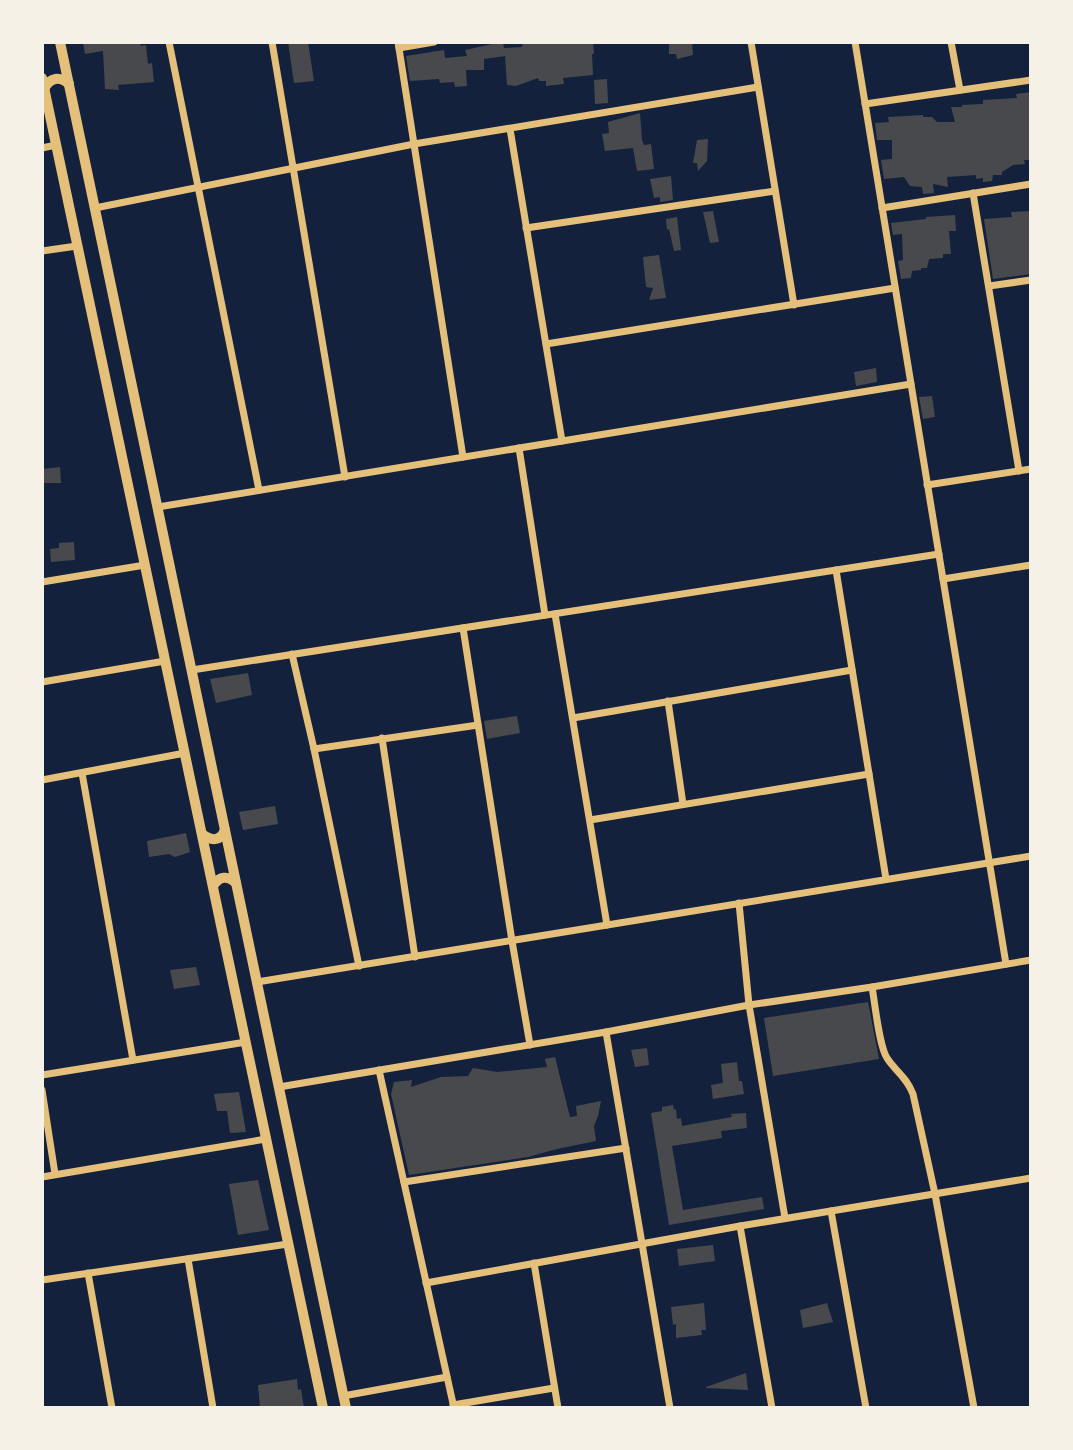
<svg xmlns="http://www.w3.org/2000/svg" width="1073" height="1450" font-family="Mulish,sans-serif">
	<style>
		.building { fill: #48494c }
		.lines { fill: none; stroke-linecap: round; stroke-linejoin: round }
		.minor { stroke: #e5c07b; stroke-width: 7 }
		.tertiary { stroke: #e5c07b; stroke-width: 10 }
	</style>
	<rect width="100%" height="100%" fill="#14213d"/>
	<g class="building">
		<path d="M83,42H140L141,46L146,45L148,64L152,63L154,82L118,85L119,90L105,89L103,51L85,54Z"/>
		<path d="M288,42H308L314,81L294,83Z"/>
		<path d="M502,42H503L504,48L522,47L523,42H593L594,54H592L593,75L563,78L564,84L546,86V81H539L538,78L516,86L507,85L505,56L484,59V70H466L467,86L455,87L454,82L440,83L439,79L410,81L406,56L444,50L445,58L467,56L465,50Z"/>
		<path d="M669,42H692L693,55L677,59L676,54H669Z"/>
		<path d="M607,79L608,103L595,104L594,80Z"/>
		<path d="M1031,92V160H1024L1025,164L1013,165L1002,172V175H993L992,181L983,182V178L976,179V175L947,177L948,187L933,184L934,193L923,194L922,187L910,186L904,177L884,179L881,160L892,159V140H877L875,123L889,122L888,117L923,115V117H932L937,122H955L951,107H962V105L981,104H983V100L1017,98L1016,94Z"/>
		<path d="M640,113L642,140L644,145L651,144L654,169L637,171L633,148L605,151L602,134L609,133L608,122Z"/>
		<path d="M708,139L707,161L698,171L697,163H693L697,140Z"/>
		<path d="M671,176L673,200L660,202V197L654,198L650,179Z"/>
		<path d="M713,211L719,242L710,243L703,212Z"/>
		<path d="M1031,211V274L993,279L984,219L1012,217L1011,212Z"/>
		<path d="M955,215L956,231H949L951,254H943V258L929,259L927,268H921V270L912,271L911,278L901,279L898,261L903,260L902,234L893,235L891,223L926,219V217Z"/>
		<path d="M677,217L681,250L674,251L669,229L667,230L666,219Z"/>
		<path d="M659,255L666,298L649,300L653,288L646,287L643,257Z"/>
		<path d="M876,368L877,382L856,386L854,372Z"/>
		<path d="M932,396L935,417L923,419L919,397Z"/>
		<path d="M60,467L61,483H42V469Z"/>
		<path d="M74,542L75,560L51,562L50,549L59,548V543Z"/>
		<path d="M248,673L252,695L216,703L210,679Z"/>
		<path d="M517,716L520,733L487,739L484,721Z"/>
		<path d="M275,806L278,824L243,830L239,812Z"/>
		<path d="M186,833L190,852L175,857L169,854L149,857L147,841Z"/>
		<path d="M196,967L200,985L174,989L170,970Z"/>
		<path d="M868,1002L879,1059L773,1076L764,1018Z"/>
		<path d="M647,1048L649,1065L635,1067L631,1050Z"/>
		<path d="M555,1057L570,1117L577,1116L576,1106L601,1101L598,1116L594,1126L596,1141L557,1149L528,1157L409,1175L391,1094L394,1082L412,1080L411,1087L441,1077L468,1076L473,1068L497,1072L547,1067L545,1059Z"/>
		<path d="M737,1062L739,1081H742L744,1094L713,1099L711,1085L723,1083L721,1064Z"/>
		<path d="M239,1092L246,1132L230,1133L227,1111H217L214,1094Z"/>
		<path d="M673,1105L674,1110L676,1109L677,1119L681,1118L682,1126L732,1117L731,1114L746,1113L747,1128L721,1131L722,1138L672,1146L683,1210L762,1197L764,1209L669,1225L651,1113L662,1111V1107Z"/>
		<path d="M258,1180L269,1230L238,1235L229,1184Z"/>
		<path d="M713,1245L715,1261L679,1266L677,1249Z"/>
		<path d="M704,1303L706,1330H701L702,1335L676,1338V1324L673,1325L671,1307Z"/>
		<path d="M827,1303L833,1322L803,1328L800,1310Z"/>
		<path d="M746,1373L748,1390L706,1388V1387Z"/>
		<path d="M297,1379L298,1390L301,1389L304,1408H260L258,1385Z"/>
	</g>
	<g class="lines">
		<g class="minor">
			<path d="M169,42L259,490"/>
			<path d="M272,42L345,477"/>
			<path d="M398,42L463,457"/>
			<path d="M751,42L794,305"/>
			<path d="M855,42L1006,964"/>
			<path d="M951,42L960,90"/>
			<path d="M399,48L434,42"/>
			<path d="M865,104L1031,80"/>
			<path d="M510,129L562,441"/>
			<path d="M42,148L56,145"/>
			<path d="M973,193L1019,471"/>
			<path d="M95,208L414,144L758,87"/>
			<path d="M882,208L1031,184"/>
			<path d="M526,228L775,191"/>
			<path d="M42,251L77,246"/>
			<path d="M989,286L1031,280"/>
			<path d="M546,344L895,288"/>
			<path d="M519,448L545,615"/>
			<path d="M927,485L1031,469"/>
			<path d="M158,507L911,384"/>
			<path d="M836,570L886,879"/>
			<path d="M943,579L1031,565"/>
			<path d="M42,582L145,565"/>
			<path d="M555,614L607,925"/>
			<path d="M463,628L512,941L530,1045"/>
			<path d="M292,654L314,749L359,966"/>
			<path d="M192,670L939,554"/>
			<path d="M42,682L165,661"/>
			<path d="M668,701L683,804"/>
			<path d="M573,718L852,670"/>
			<path d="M382,738L415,957"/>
			<path d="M314,749L478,725"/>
			<path d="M82,773L133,1060"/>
			<path d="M42,780L185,753"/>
			<path d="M590,820L869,774"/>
			<path d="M739,903L749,1005L785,1218"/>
			<path d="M257,982L1031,856"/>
			<path d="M872,987C875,1003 879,1046 887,1058C896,1072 906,1076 913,1094L935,1194L974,1408"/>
			<path d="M606,1032L670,1408"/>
			<path d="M379,1070L454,1408"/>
			<path d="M42,1075L246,1042"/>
			<path d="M279,1087L606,1032L749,1005L872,987L1031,960"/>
			<path d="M42,1090L55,1174"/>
			<path d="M42,1177L266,1139"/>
			<path d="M404,1182L626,1148"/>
			<path d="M831,1211L866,1408"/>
			<path d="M740,1226L772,1408"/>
			<path d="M188,1259L213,1408"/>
			<path d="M534,1263L558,1408"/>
			<path d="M88,1273L112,1408"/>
			<path d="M42,1280L288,1244"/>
			<path d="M426,1283L740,1226L1031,1178"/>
			<path d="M343,1396L447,1377"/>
			<path d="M453,1405L554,1388"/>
		</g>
		<g class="tertiary">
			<path d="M60,42L346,1408"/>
			<path d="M42,78L323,1408"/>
			<path d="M44,89C50,77 60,76 69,84"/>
			<path d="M202,834C211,841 220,842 225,830"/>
			<path d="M213,886C219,876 228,875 236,883"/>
		</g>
	</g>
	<rect width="1073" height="1450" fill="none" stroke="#f6f1e7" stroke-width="88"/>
</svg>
